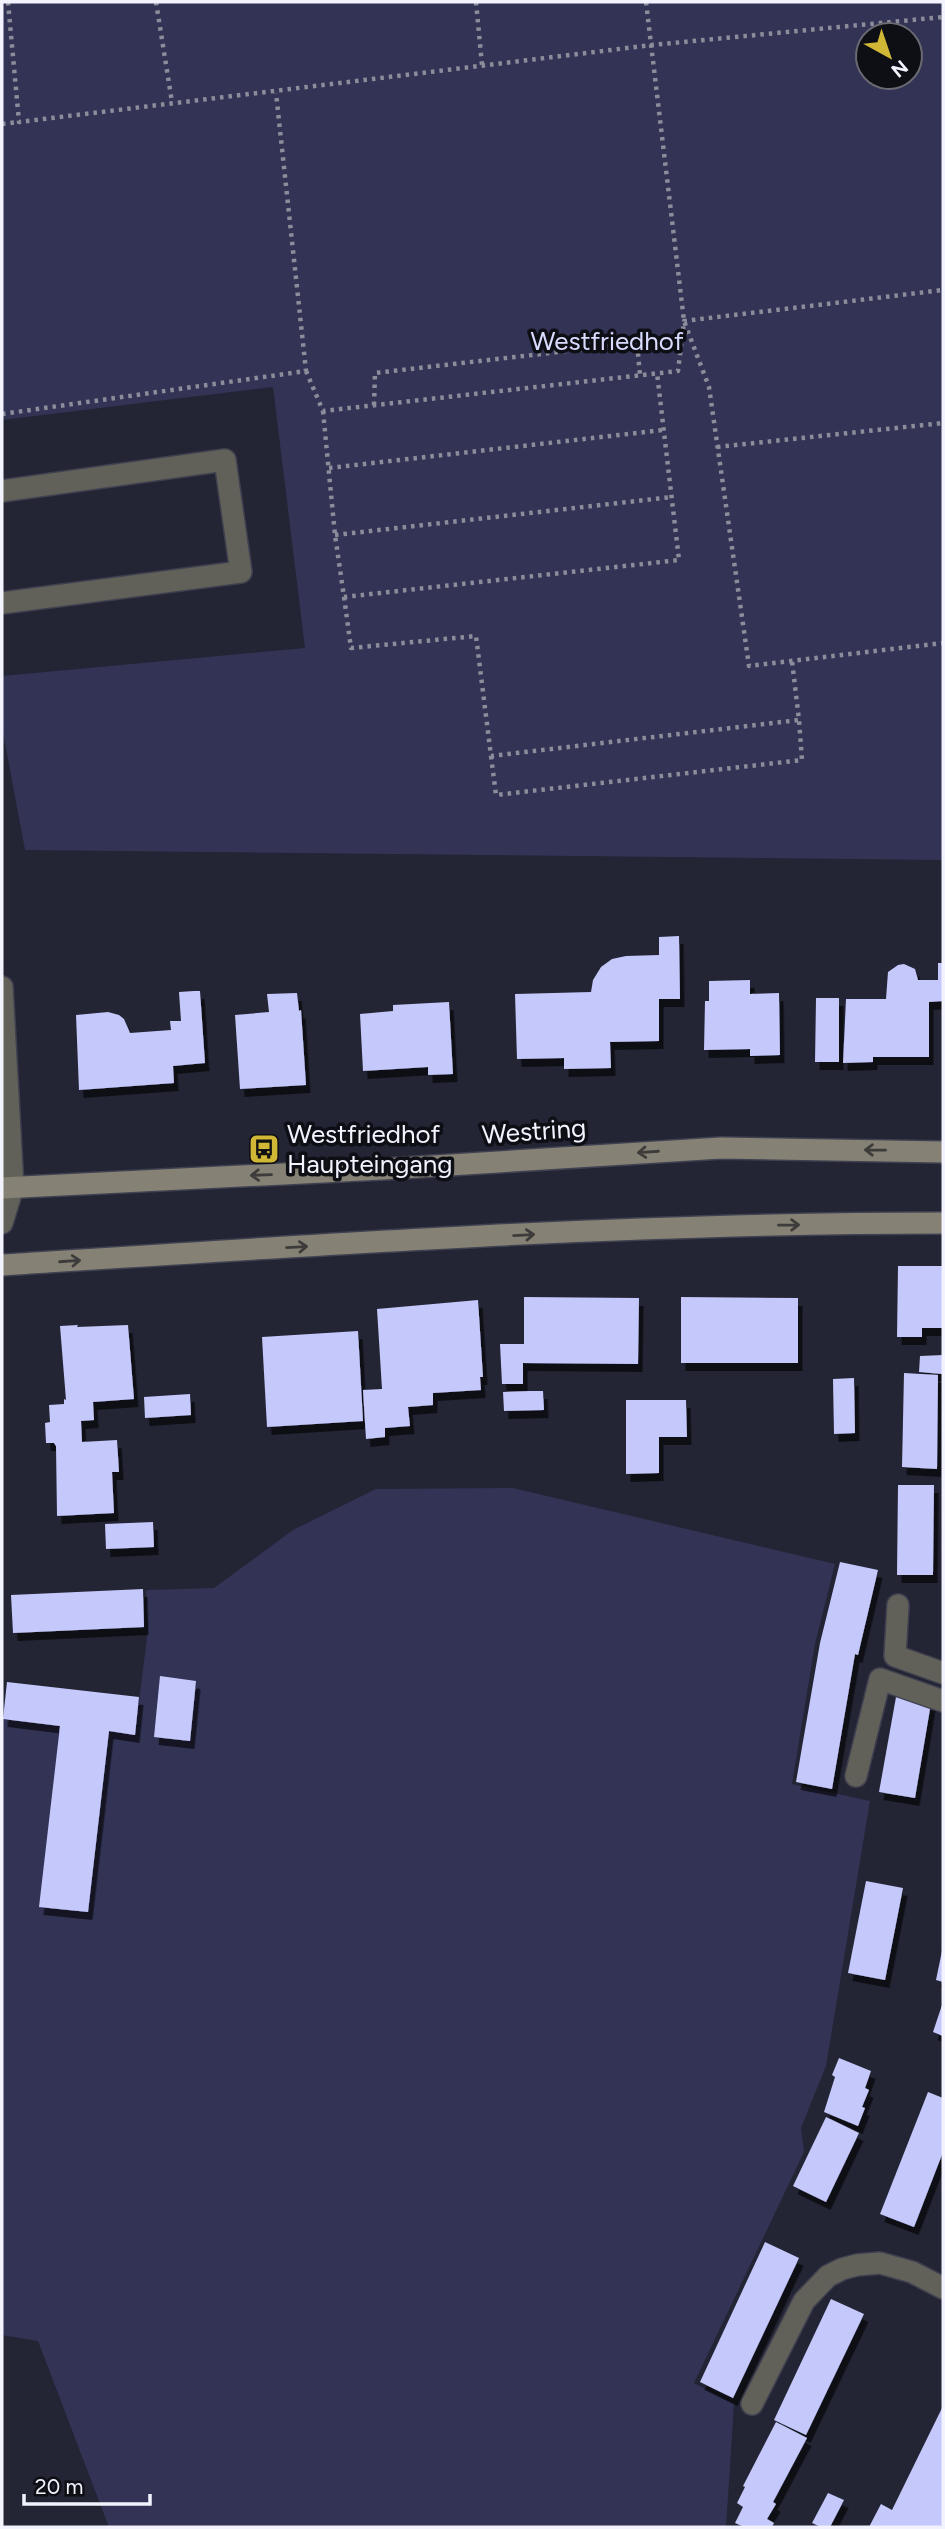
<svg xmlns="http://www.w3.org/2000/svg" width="945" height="2529" font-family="Figtree,sans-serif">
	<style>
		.green { fill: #333356; fill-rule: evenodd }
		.building { fill: #c5c8fb; filter: url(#shadow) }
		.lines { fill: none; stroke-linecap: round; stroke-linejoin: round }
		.lane-casing { stroke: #404150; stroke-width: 24 }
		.street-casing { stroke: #404150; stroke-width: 24 }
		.secondary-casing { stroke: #404150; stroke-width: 24 }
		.path { stroke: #8c8d9a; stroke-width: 4.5; stroke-dasharray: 3.5 5; stroke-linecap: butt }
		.lane { stroke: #626159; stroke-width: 21 }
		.street { stroke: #626159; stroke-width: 21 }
		.secondary { stroke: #858275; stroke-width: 21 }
		.oneway { stroke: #3e3c3b }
		.labels { text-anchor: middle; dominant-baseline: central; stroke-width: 7; stroke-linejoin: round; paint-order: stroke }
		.park-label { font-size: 26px; fill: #d9dcfe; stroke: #0e0e15 }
		.street-label { font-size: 26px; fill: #f2f3fe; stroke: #0e0e15 }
		.poi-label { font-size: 26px; fill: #f2f3fe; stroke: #0e0e15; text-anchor: start }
	</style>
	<defs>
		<filter id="shadow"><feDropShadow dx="4.5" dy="8" stdDeviation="0" flood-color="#0009"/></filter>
	</defs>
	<rect width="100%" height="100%" fill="#232434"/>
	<g class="green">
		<path d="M2,2H943V860L25,850L2,727V676L305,648L273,387L2,420ZM868,35H910V77H868Z"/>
		<path d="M513,1488L835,1564L815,1644L792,1784L870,1801L826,2066L801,2128L804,2152L694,2383L734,2404L726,2527H109L38,2341L2,2335V1719L135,1734L148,1629L146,1590L214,1588L293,1530L376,1489Z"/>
	</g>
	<g class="building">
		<path d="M679,936L680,999H659V1041L610,1042L611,1068L564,1069V1058L517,1059L515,994L591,992L593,980L601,967L612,959L626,956L659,955V937Z"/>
		<path d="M938,963H943V1001L929,1002V1057H873V1062L843,1063L846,999H886L888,972L898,965L904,964L915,969L918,980H938Z"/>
		<path d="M750,980V994L779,993L780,1055L750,1056V1049L704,1050L705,1001H709V981Z"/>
		<path d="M194,991H200L205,1063L173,1066L174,1083L79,1090L76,1015L108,1012L119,1015L124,1019L130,1033L171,1030L170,1021H181L179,992Z"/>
		<path d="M297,993L299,1011L301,1010L306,1085L240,1089L235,1015L269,1012L267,994Z"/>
		<path d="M816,998H839V1062H815Z"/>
		<path d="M449,1002L453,1074L428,1075V1067L363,1071L360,1014L393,1011V1005Z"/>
		<path d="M898,1266H943V1328H922V1337H897Z"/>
		<path d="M524,1297L639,1298L638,1364L523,1363V1384H502L500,1344H524Z"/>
		<path d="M681,1297L798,1298V1363H681Z"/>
		<path d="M478,1300L483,1377H480L481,1390L433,1393V1405L408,1407L410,1426L385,1428V1437L366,1439L363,1390L382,1389L377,1309Z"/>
		<path d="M78,1325L77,1327L128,1325L134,1399L93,1402L94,1420L81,1421L82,1442L117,1440L119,1472H112L114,1513L57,1516L56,1446L54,1443H46L45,1423L50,1422L49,1405L64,1404V1399L66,1400L60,1326Z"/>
		<path d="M358,1331L363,1421L267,1427L262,1337Z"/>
		<path d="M943,1355L942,1374L919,1372L920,1356Z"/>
		<path d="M904,1373L938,1375L937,1469L902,1467Z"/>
		<path d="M854,1378L855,1433L834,1434L833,1379Z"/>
		<path d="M530,1391H543L544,1410L504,1411L503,1392Z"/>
		<path d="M190,1394L191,1415L145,1418L144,1397Z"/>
		<path d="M626,1400H686L687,1437H659V1473L626,1474Z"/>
		<path d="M898,1485H934L933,1575H897Z"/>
		<path d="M153,1522L154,1547L106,1549L105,1524Z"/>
		<path d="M840,1562L878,1570L858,1655L855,1654L832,1789L796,1782L820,1643Z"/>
		<path d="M143,1589L144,1627L13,1633L11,1595Z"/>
		<path d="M160,1676L196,1681L190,1741L154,1737Z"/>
		<path d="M7,1682L139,1697L135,1735L109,1731L88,1912L39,1907L60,1726L3,1719Z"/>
		<path d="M896,1697L931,1703L915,1798L879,1792Z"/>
		<path d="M866,1881L903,1888L885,1980L848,1973Z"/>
		<path d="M942,1951L943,1952V1982L936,1980Z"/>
		<path d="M943,2002V2036L933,2032Z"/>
		<path d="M839,2058L871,2071L865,2088L869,2090L862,2107L865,2108L858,2126L824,2112L835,2077L832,2075Z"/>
		<path d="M928,2092L943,2098V2152L914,2227L880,2214Z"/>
		<path d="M826,2117L859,2133L826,2202L793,2186Z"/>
		<path d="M765,2242L799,2258L733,2398L700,2382Z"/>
		<path d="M831,2299L864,2314L806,2435L774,2420Z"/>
		<path d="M943,2406V2527H869L881,2504L892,2510Z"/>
		<path d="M776,2422L807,2438L773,2502L776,2504L767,2519L774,2523L772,2527H744L735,2523L743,2507L737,2503L745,2487L743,2486Z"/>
		<path d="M828,2493L844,2500L830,2527H821L812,2523Z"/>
	</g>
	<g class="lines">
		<g class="lane-casing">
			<g id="lane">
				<path d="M2,491L225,460L241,572L2,603"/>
				<path d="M2,987L13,1187"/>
				<path d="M898,1605L895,1656L943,1673"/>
				<path d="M856,1776L880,1679L943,1701"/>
				<path d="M752,2404L804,2301L828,2276L842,2269L857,2265L880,2263L912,2272L943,2288"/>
			</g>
		</g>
		<g class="street-casing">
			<path id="street" d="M2,1223L13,1187"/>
		</g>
		<g class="secondary-casing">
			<g id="secondary">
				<path d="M2,1188L402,1168L721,1148L943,1152"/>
				<path d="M2,1265C315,1245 629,1223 943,1223"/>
			</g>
		</g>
		<g class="path">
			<path d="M8,2L19,122L652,45L943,17"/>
			<path d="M156,2L172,102"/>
			<path d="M476,2L482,65"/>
			<path d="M646,2L684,321L709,387L749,666L943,643"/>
			<path d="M2,124L19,122"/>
			<path d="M306,371L323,411L678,371L684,321L943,290"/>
			<path d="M374,405L375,373L637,343L640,375"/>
			<path d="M323,411L335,535L344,597L679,560L657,373"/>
			<path d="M2,414L306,371L276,93"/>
			<path d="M717,447L943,423"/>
			<path d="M329,468L663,430"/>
			<path d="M335,535L672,497"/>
			<path d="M344,597L351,648L476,636L491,756L799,720L792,661"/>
			<path d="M491,756L496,795L802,760L799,720"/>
		</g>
		<use href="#lane" class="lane"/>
		<use href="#street" class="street"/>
		<use href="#secondary" class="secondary"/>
	</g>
	<defs><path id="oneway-shaft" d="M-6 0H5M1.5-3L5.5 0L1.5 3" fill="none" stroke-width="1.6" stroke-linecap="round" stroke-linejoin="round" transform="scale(1.75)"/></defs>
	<g class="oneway">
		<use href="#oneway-shaft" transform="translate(875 1150) rotate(-179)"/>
		<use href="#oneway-shaft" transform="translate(648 1152) rotate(176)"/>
		<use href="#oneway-shaft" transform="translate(261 1175) rotate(178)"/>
		<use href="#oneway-shaft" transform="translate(789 1225) rotate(-1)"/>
		<use href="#oneway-shaft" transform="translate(524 1235) rotate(-3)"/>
		<use href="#oneway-shaft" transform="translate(297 1247) rotate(-3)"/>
		<use href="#oneway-shaft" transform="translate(70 1261) rotate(-4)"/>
	</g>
	<defs>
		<g id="bus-square" transform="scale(1.575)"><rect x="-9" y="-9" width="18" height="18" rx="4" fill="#d1b736" stroke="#0e0e15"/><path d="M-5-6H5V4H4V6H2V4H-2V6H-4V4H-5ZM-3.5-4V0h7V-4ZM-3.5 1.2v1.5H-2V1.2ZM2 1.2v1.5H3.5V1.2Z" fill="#111"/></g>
	</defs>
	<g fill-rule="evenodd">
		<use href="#bus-square" x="264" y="1149"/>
	</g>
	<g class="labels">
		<g class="park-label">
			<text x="607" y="341">Westfriedhof</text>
		</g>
		<g class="street-label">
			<text transform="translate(534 1131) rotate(-4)">Westring</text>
		</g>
		<g class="poi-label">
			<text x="287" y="1134">Westfriedhof<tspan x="287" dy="30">Haupteingang</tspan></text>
		</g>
	</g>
	<rect width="945" height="2529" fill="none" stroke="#f2f3fe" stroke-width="7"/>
	<g transform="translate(889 56) rotate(140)"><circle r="33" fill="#0e0e15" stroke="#696a72" stroke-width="2"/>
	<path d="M0-5L12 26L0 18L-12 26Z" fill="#d1b736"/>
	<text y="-10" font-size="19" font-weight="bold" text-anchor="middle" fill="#f2f3fe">N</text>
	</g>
	<path d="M24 2494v10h126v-10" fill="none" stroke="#f2f3fe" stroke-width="3.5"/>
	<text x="35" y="2494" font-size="21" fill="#f2f3fe" stroke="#0e0e15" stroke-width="5" paint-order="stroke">20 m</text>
</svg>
